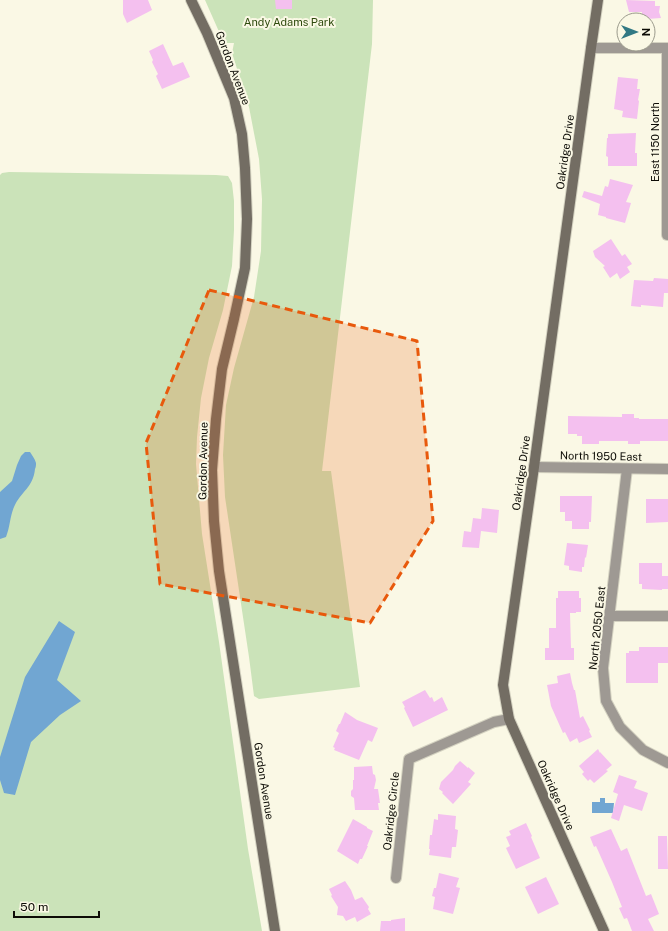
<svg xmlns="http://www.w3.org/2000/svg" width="668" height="931" font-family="'Public Sans',sans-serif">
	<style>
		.green { fill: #cbe3b9 }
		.water { fill: #71a6d2 }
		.building { fill: #f4c0ef }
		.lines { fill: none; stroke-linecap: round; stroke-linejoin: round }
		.street-casing { stroke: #d4d2c1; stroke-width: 12 }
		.secondary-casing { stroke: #d4d2c1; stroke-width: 12 }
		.street { stroke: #9e9993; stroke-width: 10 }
		.secondary { stroke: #736d63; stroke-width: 10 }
		.marked { fill: #e8590c; fill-opacity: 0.2; stroke: #e8590c; stroke-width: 3; stroke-dasharray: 8 5; stroke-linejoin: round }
		.labels { text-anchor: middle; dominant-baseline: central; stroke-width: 4; stroke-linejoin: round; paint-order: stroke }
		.park-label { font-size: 11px; fill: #2d490c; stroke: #faf8e5 }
		.street-label { font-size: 11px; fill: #0d0c06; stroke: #faf8e5 }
	</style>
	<rect width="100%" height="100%" fill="#faf8e5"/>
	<g class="green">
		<path d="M205,0H373L372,44L322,471H331L360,687L259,699L254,696L249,657L225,497L223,455L226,405L234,368L254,297L261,251L262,199L259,159L249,107L232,53L234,43H224Z"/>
		<path d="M9,172L216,175L228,176L232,183L234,201V230L232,266L223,310L209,358L201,398L197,437L196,464L202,534L219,642L248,849L262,931H0V175L2,173Z"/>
	</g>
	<g class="water">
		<path d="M25,452H30C32,455 35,459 36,463C36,465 36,467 35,469C33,488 21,491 14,507C10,516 10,527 6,537L0,539V492L12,481L17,465L21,456Z"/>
		<path d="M59,621L75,632L57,680L81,701L60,715L31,742L15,795L4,793L0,780V757L25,677Z"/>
		<path d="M600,798H605V803H614L613,813H592V802H600Z"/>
	</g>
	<g class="building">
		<path d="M123,0H148L152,10L127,23L123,14Z"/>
		<path d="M275,0H292V9H276Z"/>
		<path d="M626,0L655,1V6H660L659,12L661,18L647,19H642V12H629Z"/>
		<path d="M163,44L173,66L183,62L190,77L162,89L156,76L158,74L152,62L153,60L149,51Z"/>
		<path d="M618,77L638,79L637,89H640L638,100L639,101L637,119L622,117L623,111L614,109Z"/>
		<path d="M636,133L635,153H637V166H608V157L606,156L607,138H608V134Z"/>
		<path d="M610,179L633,185L626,202L631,203L625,223L606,218V217L598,215L600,204L582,197L584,191L602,196L605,186L608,187Z"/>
		<path d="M611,239L622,256L625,254L632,264L627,267L630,272L620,279L617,273L610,278L603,267L605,266L595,257L593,251Z"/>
		<path d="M654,278L668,279V293H664L663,307L641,305V307L631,306L634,280L653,281Z"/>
		<path d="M622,414H634V418H639V419H668V441H640V444H628V441H599V444H582V436H577V434H568V416L622,417Z"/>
		<path d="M560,496H592L591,522H589V529H572V521H565V512H560Z"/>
		<path d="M646,499H668V522L646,523Z"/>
		<path d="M482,508L499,510L497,533L481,531L479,548L462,547L464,531L471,532L473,518L481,519Z"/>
		<path d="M567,543L588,545L586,558L585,557L584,567H582V572L569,570V566L564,565Z"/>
		<path d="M639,563H662V576H668V589H662V590L642,589V584H639Z"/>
		<path d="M558,591H579V598H581V612H576V613H570L571,648H574V660H545V648H549V628H556V598H558Z"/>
		<path d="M639,647H668V663H658V683H626V653H629V651H639Z"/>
		<path d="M570,673L572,683L574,690H575L580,718L583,716L590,730L589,731L592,737L579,743L577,738L570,742L565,732L563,733L551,706L547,685L558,683L557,676Z"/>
		<path d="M425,690L430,698L432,697L434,702L442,697L448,710L413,727L404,708L405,707L402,702Z"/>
		<path d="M345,712L357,720L378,728L372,742L368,740L359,760L334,750L335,748L333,747L339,733L336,731L339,724H340Z"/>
		<path d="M598,749L600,753V752L612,765L606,770L608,771L594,783L590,779L588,781L582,774L584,772L579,766Z"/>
		<path d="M460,761L468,768V767L475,773L468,782L471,784L453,804L442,793L443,792L439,789L441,782L453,770L455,766Z"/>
		<path d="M372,766L373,774L375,775L376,780L374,789H378L380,803H378L379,810H355L354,798L351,796V791L353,789V780H354V767Z"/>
		<path d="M619,775L637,781L634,788L648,793L642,811L624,805L619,821L611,818L618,794L613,792Z"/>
		<path d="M438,814L456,816L455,829L458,830L456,847H452L451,858L429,855L430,849H429L430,835H432L434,819L438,820Z"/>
		<path d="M353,819L367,827V828L373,831L367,846H368L362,859H360L358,864L337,851Z"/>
		<path d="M526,823L532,836L531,837L540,858L516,869L506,848L510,846L506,837L511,835L509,831Z"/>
		<path d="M611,829L621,851L627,848L646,896L651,894L659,914L648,919L654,931H632L627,918L624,919L619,908L622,907L612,882L596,846L594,847L590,837Z"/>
		<path d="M658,836H667L668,869H658Z"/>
		<path d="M439,873L459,878L456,887L460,888L453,914L433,909L435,897L432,896L434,888H436Z"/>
		<path d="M546,877L559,904L538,914L525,887Z"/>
		<path d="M345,881L351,890L355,900L362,897L369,907L368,909L371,914L357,922L355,917L346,921L343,916L337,915L338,907L331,896L332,895L329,889Z"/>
		<path d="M405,918V931H380L381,921H391V920Z"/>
	</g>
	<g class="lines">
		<g class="street-casing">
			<g id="street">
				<path d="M591,48H668"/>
				<path d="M667,48V235"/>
				<path d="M534,467L668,469"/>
				<path d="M627,469L603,668L606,701L620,727L643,750L668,763"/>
				<path d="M609,616H668"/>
				<path d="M396,878L409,759L494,722L509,719"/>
			</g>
		</g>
		<g class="secondary-casing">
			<g id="secondary">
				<path d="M191,0L207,33L234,98L242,134L245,168L247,219L245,268L234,319L222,369L216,419L212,470L214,521L219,571L275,931"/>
				<path d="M598,0L591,48L534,467L503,685L509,719L604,931"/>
			</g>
		</g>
		<use href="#street" class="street"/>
		<use href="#secondary" class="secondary"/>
	</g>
	<path class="marked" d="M209,290L417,341L433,521L370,623L160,584L146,443Z"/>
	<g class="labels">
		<g class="park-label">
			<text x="289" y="22">Andy Adams Park</text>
		</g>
		<g class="street-label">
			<text transform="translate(233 68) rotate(69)">Gordon Avenue</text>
			<text transform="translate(655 142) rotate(-90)">East 1150 North</text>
			<text transform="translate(565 152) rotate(-82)">Oakridge Drive</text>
			<text transform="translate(601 456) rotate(1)">North 1950 East</text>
			<text transform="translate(203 461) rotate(-89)">Gordon Avenue</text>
			<text transform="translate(521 473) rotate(-82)">Oakridge Drive</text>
			<text transform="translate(597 628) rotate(-84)">North 2050 East</text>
			<text transform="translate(264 781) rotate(81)">Gordon Avenue</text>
			<text transform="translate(556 795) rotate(66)">Oakridge Drive</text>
			<text transform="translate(391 811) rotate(-84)">Oakridge Circle</text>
		</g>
	</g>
	<g transform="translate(636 32) rotate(90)"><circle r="19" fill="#faf8e5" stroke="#9b9a8c"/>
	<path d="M0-3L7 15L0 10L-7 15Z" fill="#317883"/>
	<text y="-6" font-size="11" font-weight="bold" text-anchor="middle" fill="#0d0c06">N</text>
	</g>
	<path d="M14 911v6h85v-6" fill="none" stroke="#0d0c06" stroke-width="2"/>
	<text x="20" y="911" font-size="12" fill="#0d0c06" stroke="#faf8e5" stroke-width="3" paint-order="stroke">50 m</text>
</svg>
